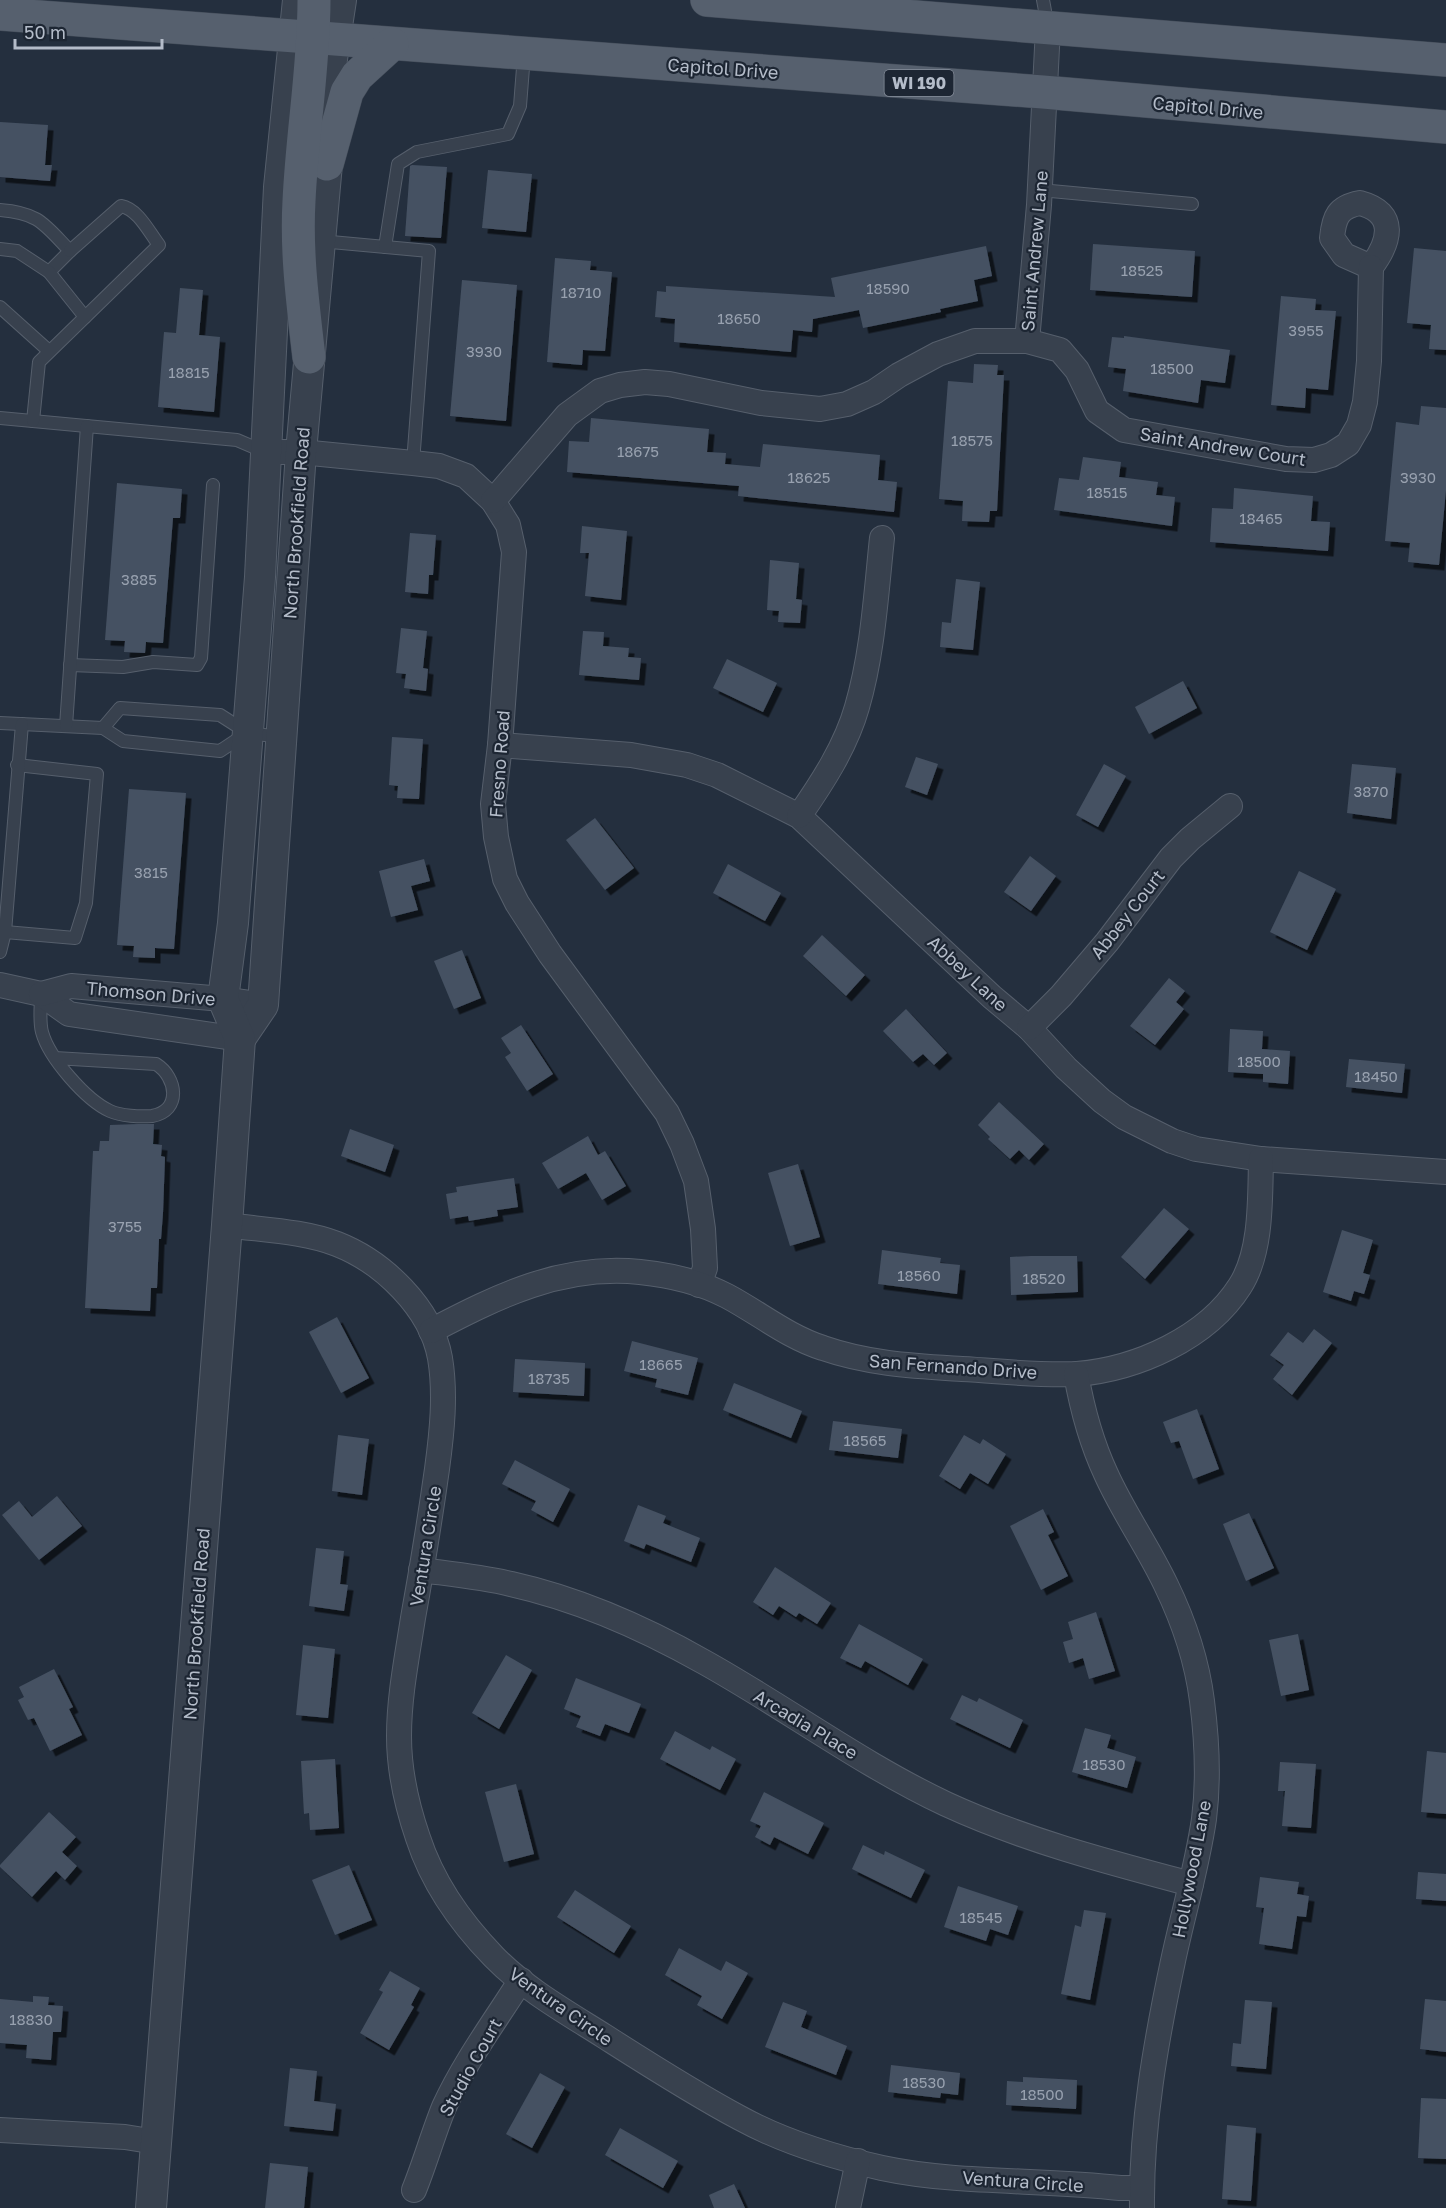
<svg xmlns="http://www.w3.org/2000/svg" width="1446" height="2208" font-family="'Golos Text',sans-serif">
	<style>
		.building { fill: #455162; filter: url(#shadow) }
		.lines { fill: none; stroke-linecap: round; stroke-linejoin: round }
		.service-casing { stroke: #565f6c; stroke-width: 14 }
		.minor-casing { stroke: #565f6c; stroke-width: 26 }
		.tertiary-casing { stroke: #565f6c; stroke-width: 32 }
		.primary-casing { stroke: #414a57; stroke-width: 34 }
		.service { stroke: #38414e; stroke-width: 12 }
		.minor { stroke: #38414e; stroke-width: 24 }
		.tertiary { stroke: #38414e; stroke-width: 30 }
		.primary { stroke: #56606e; stroke-width: 33 }
		.labels { text-anchor: middle; dominant-baseline: central; stroke-width: 4.5; stroke-linejoin: round; paint-order: stroke }
		.number-label { font-size: 15px; fill: #98a1af }
		.shield { fill: #1d2633; stroke: #878f9c; stroke-width: 1.5 }
		.shield-label { font-size: 16px; font-weight: bold; fill: #b4bcc9 }
		.street-label { font-size: 18px; fill: #b4bcc9; stroke: #1d2633 }
	</style>
	<defs>
		<filter id="shadow"><feDropShadow dx="5.5" dy="5.5" stdDeviation="0" flood-color="#0009"/></filter>
	</defs>
	<rect width="100%" height="100%" fill="#242f3e"/>
	<g class="building">
		<path d="M0,122L48,125L45,165H52L50,181L0,177Z"/>
		<path d="M412,165L447,167L441,238L405,236L410,166Z"/>
		<path d="M488,170L532,174L526,232L482,228Z"/>
		<path d="M1093,244L1195,251L1192,297L1090,290Z"/>
		<path d="M986,246L992,276L974,280L978,301L940,309L941,312L863,328L859,310L813,319L812,332L793,330L791,352L674,342L675,319L655,317L657,291L666,292V286L835,297L831,278Z"/>
		<path d="M1414,248L1446,251V350L1429,349L1431,325L1407,323Z"/>
		<path d="M555,258L591,261L590,270L612,272L605,351L583,350L582,365L547,362Z"/>
		<path d="M462,280L517,285L506,421L450,416Z"/>
		<path d="M180,288L203,290L199,335L220,337L214,412L158,407L164,332L176,333Z"/>
		<path d="M1281,296L1316,299L1315,310L1336,311L1328,390L1306,388L1305,408L1271,405Z"/>
		<path d="M1124,336L1230,350L1225,383L1201,380L1198,403L1123,391L1126,369L1108,367L1112,337L1124,338Z"/>
		<path d="M974,364L998,365L997,375H1004L997,511H990L989,522L962,521L963,501L939,499L948,381L973,383Z"/>
		<path d="M1421,406L1446,408V490L1439,565L1408,562L1410,543L1385,541L1396,422L1419,425Z"/>
		<path d="M591,418L709,429L707,452L726,453L725,464L760,467L763,444L880,455L878,480L897,482L894,512L738,496L739,486L567,472L569,441L589,442Z"/>
		<path d="M1083,457L1121,462L1119,477L1158,482L1156,495L1175,497L1172,526L1054,510L1059,478L1079,480Z"/>
		<path d="M117,483L182,489L180,518H173L163,643L146,642L145,653L124,652L125,641L105,640Z"/>
		<path d="M1234,488L1313,496L1311,521L1330,522L1328,551L1210,542L1212,508L1233,509Z"/>
		<path d="M582,526L627,531L621,600L585,596L589,553H580Z"/>
		<path d="M410,533L436,535L433,575H429L428,594L405,592Z"/>
		<path d="M770,560L799,563L796,599L802,600L800,623L778,622L779,611L767,610Z"/>
		<path d="M956,579L980,582L973,650L940,647L942,622L951,623Z"/>
		<path d="M401,628L427,631L423,668L428,669L426,691L404,688L406,674L396,673Z"/>
		<path d="M583,631L604,632L603,646L629,648L628,657L641,658L639,680L579,675Z"/>
		<path d="M727,659L777,683L763,712L713,688Z"/>
		<path d="M1183,681L1197,708L1149,734L1135,707Z"/>
		<path d="M392,737L423,739L419,799L397,798L398,786L389,785Z"/>
		<path d="M916,757L938,764L927,795L905,787Z"/>
		<path d="M1104,764L1126,776L1098,827L1076,815Z"/>
		<path d="M1352,764L1396,768L1391,819L1347,813Z"/>
		<path d="M129,789L186,793L174,949L155,948V958L133,957L134,946L117,945Z"/>
		<path d="M595,818L634,868L605,890L566,840Z"/>
		<path d="M1030,856L1056,876L1031,911L1004,892Z"/>
		<path d="M424,859L430,881L411,886L418,910L391,917L379,871Z"/>
		<path d="M728,864L781,893L765,921L713,893Z"/>
		<path d="M1299,871L1336,889L1307,950L1270,932Z"/>
		<path d="M822,935L865,975L846,996L803,956Z"/>
		<path d="M462,950L481,998L454,1009L434,961Z"/>
		<path d="M1169,978L1185,991L1176,1002L1184,1009L1155,1045L1130,1026Z"/>
		<path d="M906,1009L947,1053L934,1065L923,1054L913,1062L883,1031Z"/>
		<path d="M521,1025L553,1074L527,1091L505,1057L511,1053L501,1038Z"/>
		<path d="M1230,1029L1263,1031L1262,1049L1290,1051L1288,1084L1263,1082V1074L1228,1072Z"/>
		<path d="M1349,1059L1405,1064L1402,1093L1346,1087Z"/>
		<path d="M999,1102L1044,1144L1029,1160L1019,1150L1010,1159L988,1139L990,1137L978,1125Z"/>
		<path d="M138,1124H154L153,1144L162,1145L161,1156L165,1157L163,1213L161,1239H159L157,1288H151L150,1311L85,1308L93,1151H99L100,1141H109L110,1125Z"/>
		<path d="M350,1129L394,1145L385,1172L341,1156Z"/>
		<path d="M588,1136L598,1155L605,1151L626,1186L602,1200L586,1173L558,1189L542,1163Z"/>
		<path d="M798,1164L820,1237L790,1246L768,1173Z"/>
		<path d="M514,1178L518,1207L497,1210L498,1216L469,1221L468,1216L450,1219L446,1194L457,1192L456,1187Z"/>
		<path d="M1164,1208L1189,1229L1145,1279L1121,1257Z"/>
		<path d="M1342,1230L1373,1240L1363,1273L1370,1275L1364,1294L1354,1291L1351,1301L1323,1292Z"/>
		<path d="M882,1250L941,1258L940,1263L960,1265L957,1294L878,1284Z"/>
		<path d="M1031,1256H1077L1078,1292L1011,1295L1010,1257Z"/>
		<path d="M337,1317L369,1378L341,1393L309,1332Z"/>
		<path d="M1314,1329L1332,1343L1292,1395L1273,1379L1284,1365L1270,1355L1288,1332L1303,1343Z"/>
		<path d="M632,1341L698,1358L688,1395L655,1387L657,1379L624,1371Z"/>
		<path d="M515,1359L585,1363L584,1396L513,1392Z"/>
		<path d="M734,1383L802,1411L791,1438L723,1410Z"/>
		<path d="M1197,1409L1219,1469L1193,1479L1179,1441L1171,1443L1163,1422Z"/>
		<path d="M833,1421L902,1429L898,1458L829,1450Z"/>
		<path d="M338,1435L369,1439L362,1495L332,1491Z"/>
		<path d="M964,1435L980,1444L983,1439L1006,1454L988,1484L970,1473L960,1489L939,1476Z"/>
		<path d="M515,1460L570,1489L553,1522L531,1510L536,1501L502,1484Z"/>
		<path d="M57,1496L82,1526L39,1560L2,1515L19,1501L32,1517Z"/>
		<path d="M638,1505L666,1516L663,1523L700,1538L691,1562L646,1544L644,1549L624,1541Z"/>
		<path d="M1043,1509L1054,1532L1048,1535L1068,1576L1041,1590L1010,1526Z"/>
		<path d="M1249,1513L1274,1568L1246,1581L1223,1524Z"/>
		<path d="M316,1548L344,1551L340,1584L348,1585L344,1611L309,1606Z"/>
		<path d="M775,1567L831,1603L817,1624L799,1613L796,1617L779,1606L773,1615L753,1602Z"/>
		<path d="M1096,1612L1115,1671L1089,1679L1083,1658L1069,1663L1063,1642L1073,1639L1068,1622Z"/>
		<path d="M859,1624L923,1659L908,1685L865,1661L861,1668L840,1658Z"/>
		<path d="M1298,1634L1309,1690L1281,1696L1269,1640Z"/>
		<path d="M303,1645L335,1649L328,1718L296,1715Z"/>
		<path d="M506,1655L532,1670L499,1729L472,1713Z"/>
		<path d="M54,1669L73,1707L69,1709L82,1735L50,1751L34,1718L28,1720L18,1700L24,1697L19,1687Z"/>
		<path d="M576,1678L641,1704L629,1733L605,1724L600,1736L576,1727L581,1716L564,1709Z"/>
		<path d="M962,1695L977,1702L979,1698L1023,1720L1010,1748L950,1719Z"/>
		<path d="M1085,1728L1111,1735L1107,1748L1136,1757L1127,1788L1072,1772Z"/>
		<path d="M675,1731L710,1750L712,1746L736,1759L720,1790L660,1759Z"/>
		<path d="M1427,1751L1446,1753V1814L1421,1812Z"/>
		<path d="M335,1759L339,1828L310,1830L309,1813L304,1814L301,1761Z"/>
		<path d="M1280,1762L1316,1764L1311,1828L1282,1826L1285,1791H1278Z"/>
		<path d="M516,1784L534,1854L504,1862L485,1792Z"/>
		<path d="M764,1792L824,1823L808,1854L774,1837L770,1845L755,1837L761,1826L750,1821Z"/>
		<path d="M49,1812L76,1837L62,1852L77,1866L65,1880L56,1871L32,1897L0,1867V1865Z"/>
		<path d="M863,1845L884,1855L885,1851L925,1870L911,1898L852,1869Z"/>
		<path d="M349,1865L372,1920L335,1935L312,1880Z"/>
		<path d="M1418,1872L1446,1874V1901L1416,1899Z"/>
		<path d="M1260,1877L1299,1882L1297,1894L1309,1896L1306,1917L1297,1916L1292,1949L1259,1944L1264,1908L1256,1907Z"/>
		<path d="M958,1886L1018,1906L1008,1935L990,1929L986,1941L944,1927Z"/>
		<path d="M575,1890L631,1926L614,1953L557,1917Z"/>
		<path d="M1084,1910L1106,1913L1090,2000L1061,1994L1075,1925L1081,1927Z"/>
		<path d="M679,1948L721,1971L726,1961L748,1973L722,2019L697,2005L702,1996L665,1975Z"/>
		<path d="M390,1971L420,1988L411,2005L414,2007L389,2050L360,2033L383,1992L379,1990Z"/>
		<path d="M33,1996L49,1997L48,2005L63,2006L61,2032H53L51,2060L26,2058L27,2045L0,2043V1999L33,2002Z"/>
		<path d="M1425,1999L1446,2001V2052L1420,2049Z"/>
		<path d="M1245,2000L1272,2002L1266,2069L1231,2066L1233,2043L1241,2044Z"/>
		<path d="M783,2002L807,2011L801,2027L847,2046L836,2075L765,2047Z"/>
		<path d="M891,2065L960,2073L958,2095L941,2093L940,2098L888,2092Z"/>
		<path d="M290,2068L317,2071L314,2101L336,2104L333,2131L284,2126Z"/>
		<path d="M540,2073L565,2087L532,2148L506,2134Z"/>
		<path d="M1023,2077L1077,2080L1076,2109L1006,2105L1007,2081L1023,2082Z"/>
		<path d="M1421,2098L1446,2099V2159L1418,2158Z"/>
		<path d="M1227,2125L1256,2128L1251,2201L1222,2199Z"/>
		<path d="M620,2128L678,2161L663,2188L605,2155Z"/>
		<path d="M270,2163L308,2167L304,2208H265Z"/>
		<path d="M734,2184L745,2208H714L709,2195Z"/>
	</g>
	<g class="lines">
		<g class="service-casing">
			<g id="service">
				<path d="M1043,0L1048,27"/>
				<path d="M1040,190L1192,204"/>
				<path d="M0,210C39,213 44,224 70,251L49,272"/>
				<path d="M320,241L429,251L413,463"/>
				<path d="M385,247L398,164L417,152L508,134L520,106L524,55"/>
				<path d="M0,249L17,251L49,272L85,317"/>
				<path d="M0,307L49,351"/>
				<path d="M0,418L237,440L265,452"/>
				<path d="M33,421L39,362L159,245C149,232 138,209 121,206L70,251"/>
				<path d="M70,665L123,667L153,662L197,665L201,658L213,485"/>
				<path d="M0,723L103,728"/>
				<path d="M66,726L87,426"/>
				<path d="M244,735L220,751L123,741L103,728L120,708L220,715L248,733L281,737"/>
				<path d="M5,932L75,938L86,903L97,774L17,765"/>
				<path d="M0,952L5,932L22,724"/>
				<path d="M41,994C41,1006 39,1021 42,1032C49,1058 86,1100 110,1111C121,1116 140,1117 152,1116C182,1111 177,1077 156,1064L55,1058"/>
			</g>
		</g>
		<g class="minor-casing">
			<g id="minor">
				<path d="M1360,203C1398,213 1390,242 1371,267L1344,255L1332,238C1334,217 1338,207 1360,203Z"/>
				<path d="M1027,341L1039,205L1048,28"/>
				<path d="M266,452H301L413,463L439,466L466,476L493,501L508,525L514,552L500,745L493,804L496,837L505,879L517,903L550,954L667,1113L682,1144L696,1181L703,1229L705,1268L699,1285"/>
				<path d="M493,501L567,415L600,391L620,385L645,382L669,384L761,403L820,409L847,404L874,392L899,375L938,354L975,341H1027L1060,350L1077,370L1097,411L1124,430L1286,459L1314,460L1331,455L1348,444L1359,425L1365,402L1369,361L1371,267"/>
				<path d="M500,745L631,755L687,765L717,775L799,816L992,997L1029,1028L1066,1068L1102,1101L1124,1117L1172,1141L1196,1149L1261,1159L1446,1172"/>
				<path d="M799,816C822,783 846,746 857,707C873,652 876,594 882,538"/>
				<path d="M0,985L41,994L69,1014L240,1039"/>
				<path d="M41,994L71,986L223,999L263,1005"/>
				<path d="M1029,1028L1061,996L1107,942L1171,858L1190,839L1230,806"/>
				<path d="M227,1225C263,1230 303,1231 337,1244C383,1262 431,1308 440,1358C446,1394 442,1432 437,1469C430,1519 422,1568 413,1618C407,1657 399,1697 399,1736C399,1770 407,1806 418,1838C433,1884 460,1922 494,1957C525,1989 566,2012 604,2036C648,2064 693,2093 740,2118C784,2142 833,2157 882,2168C957,2184 1043,2179 1120,2188H1142"/>
				<path d="M431,1331C498,1296 562,1264 640,1272C670,1275 700,1282 727,1296C759,1313 788,1337 823,1348C869,1364 915,1366 962,1369C1000,1371 1040,1376 1077,1374C1137,1369 1207,1338 1240,1286C1262,1252 1260,1198 1261,1159"/>
				<path d="M1076,1374C1082,1408 1091,1442 1106,1474C1123,1512 1148,1547 1166,1585C1184,1622 1197,1661 1202,1701C1207,1740 1209,1780 1204,1819C1197,1867 1183,1914 1173,1961C1156,2041 1141,2125 1142,2208"/>
				<path d="M421,1570C451,1574 482,1577 511,1584C578,1599 644,1628 704,1662C785,1707 861,1764 946,1804C1024,1840 1108,1862 1191,1884"/>
				<path d="M0,2130L125,2137L156,2142"/>
				<path d="M414,2190C425,2163 433,2134 444,2107C464,2063 495,2021 521,1980"/>
				<path d="M848,2208L858,2161"/>
			</g>
		</g>
		<g class="tertiary-casing">
			<g id="tertiary">
				<path d="M240,1039L263,1005L301,452L327,164L330,72L341,0"/>
				<path d="M151,2208L227,1225L240,1039L223,999L233,923L260,577L279,187L298,0"/>
			</g>
		</g>
		<g class="primary-casing">
			<g id="primary">
				<path d="M707,0L1446,60"/>
				<path d="M0,14L1043,92L1446,127"/>
				<path d="M327,164L347,92L357,76L392,44"/>
				<path d="M309,357C303,305 296,253 299,201C302,134 314,67 314,0"/>
			</g>
		</g>
		<use href="#service" class="service"/>
		<use href="#minor" class="minor"/>
		<use href="#tertiary" class="tertiary"/>
		<use href="#primary" class="primary"/>
	</g>
	<g class="labels">
		<g class="number-label">
			<text x="1142" y="270">18525</text>
			<text x="888" y="288">18590</text>
			<text x="581" y="292">18710</text>
			<text x="739" y="318">18650</text>
			<text x="1306" y="330">3955</text>
			<text x="484" y="351">3930</text>
			<text x="1172" y="368">18500</text>
			<text x="189" y="372">18815</text>
			<text x="972" y="440">18575</text>
			<text x="638" y="451">18675</text>
			<text x="809" y="477">18625</text>
			<text x="1418" y="477">3930</text>
			<text x="1107" y="492">18515</text>
			<text x="1261" y="518">18465</text>
			<text x="139" y="579">3885</text>
			<text x="1371" y="791">3870</text>
			<text x="151" y="872">3815</text>
			<text x="1259" y="1061">18500</text>
			<text x="1376" y="1076">18450</text>
			<text x="125" y="1226">3755</text>
			<text x="919" y="1275">18560</text>
			<text x="1044" y="1278">18520</text>
			<text x="661" y="1364">18665</text>
			<text x="549" y="1378">18735</text>
			<text x="865" y="1440">18565</text>
			<text x="1104" y="1764">18530</text>
			<text x="981" y="1917">18545</text>
			<text x="31" y="2019">18830</text>
			<text x="924" y="2082">18530</text>
			<text x="1042" y="2094">18500</text>
		</g>
		<rect class="shield" x="884.5" y="70" width="69" height="26" rx="4.5"/>
		<g class="shield-label">
			<text x="919" y="83">WI 190</text>
		</g>
		<g class="street-label">
			<text transform="translate(723 68) rotate(4)">Capitol Drive</text>
			<text transform="translate(1208 107) rotate(5)">Capitol Drive</text>
			<text transform="translate(1034 251) rotate(-85)">Saint Andrew Lane</text>
			<text transform="translate(1223 446) rotate(9)">Saint Andrew Court</text>
			<text transform="translate(296 523) rotate(-86)">North Brookfield Road</text>
			<text transform="translate(499 764) rotate(-86)">Fresno Road</text>
			<text transform="translate(1127 914) rotate(-52)">Abbey Court</text>
			<text transform="translate(968 973) rotate(43)">Abbey Lane</text>
			<text transform="translate(151 993) rotate(5)">Thomson Drive</text>
			<text transform="translate(953 1366) rotate(4)">San Fernando Drive</text>
			<text transform="translate(425 1546) rotate(-81)">Ventura Circle</text>
			<text transform="translate(196 1624) rotate(-86)">North Brookfield Road</text>
			<text transform="translate(806 1724) rotate(31)">Arcadia Place</text>
			<text transform="translate(1191 1869) rotate(-79)">Hollywood Lane</text>
			<text transform="translate(561 2006) rotate(35)">Ventura Circle</text>
			<text transform="translate(470 2067) rotate(-61)">Studio Court</text>
			<text transform="translate(1023 2181) rotate(4)">Ventura Circle</text>
		</g>
	</g>
	<path d="M15 39v9h147v-9" fill="none" stroke="#b4bcc9" stroke-width="3"/>
	<text x="24" y="39" font-size="18" fill="#b4bcc9" stroke="#1d2633" stroke-width="4.5" paint-order="stroke">50 m</text>
</svg>
